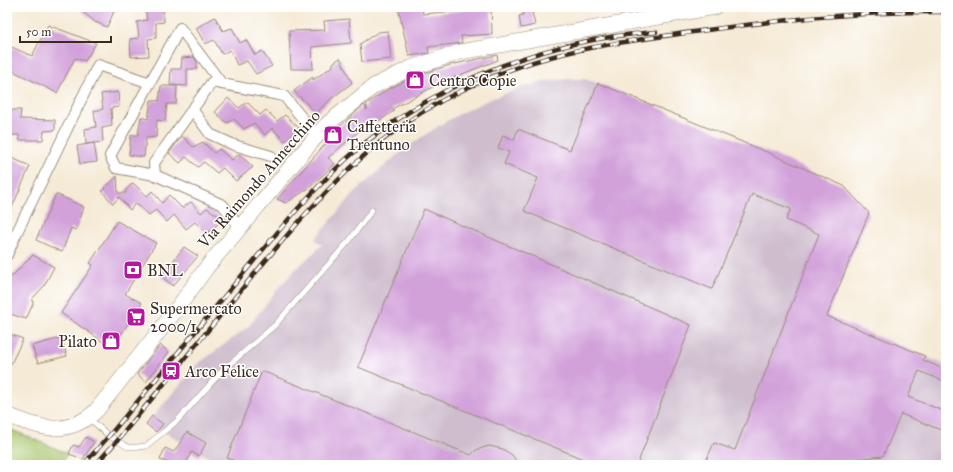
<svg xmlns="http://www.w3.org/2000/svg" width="953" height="472" font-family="'IM FELL Great Primer',serif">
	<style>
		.industrial { fill: #cfbdce }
		.green { fill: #a7c56c; stroke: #717845 }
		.building { fill: #d2a1da }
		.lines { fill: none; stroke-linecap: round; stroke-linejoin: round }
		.lane-casing { stroke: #988a7a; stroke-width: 6 }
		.street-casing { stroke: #988a7a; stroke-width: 12 }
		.secondary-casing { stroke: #988a7a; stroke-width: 16 }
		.lane { stroke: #fff; stroke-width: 5 }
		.street { stroke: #fff; stroke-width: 10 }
		.secondary { stroke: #fff; stroke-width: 15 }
		.rail-casing { stroke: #3b2a1e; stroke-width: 4.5 }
		.rail { stroke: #fff; stroke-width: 3; stroke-dasharray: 9; stroke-linecap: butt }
		.labels { text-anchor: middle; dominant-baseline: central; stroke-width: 3; stroke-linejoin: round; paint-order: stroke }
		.poi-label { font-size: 16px; fill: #3b2a1e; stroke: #fff; text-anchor: start }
		.street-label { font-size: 16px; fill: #3b2a1e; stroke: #fff }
	</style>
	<rect width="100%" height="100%" fill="#fff"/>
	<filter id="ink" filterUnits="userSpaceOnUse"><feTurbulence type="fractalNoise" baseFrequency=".025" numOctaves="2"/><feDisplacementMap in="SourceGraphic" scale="8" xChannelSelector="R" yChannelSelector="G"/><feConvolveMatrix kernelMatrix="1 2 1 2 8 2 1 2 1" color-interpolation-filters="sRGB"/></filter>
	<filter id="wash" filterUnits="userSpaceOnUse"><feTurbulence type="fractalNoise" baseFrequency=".012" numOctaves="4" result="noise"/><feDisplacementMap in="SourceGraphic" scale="16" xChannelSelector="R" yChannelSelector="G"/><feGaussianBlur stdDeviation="0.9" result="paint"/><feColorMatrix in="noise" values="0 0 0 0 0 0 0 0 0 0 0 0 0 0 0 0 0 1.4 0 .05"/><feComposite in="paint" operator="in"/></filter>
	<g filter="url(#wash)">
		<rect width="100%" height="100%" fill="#f5ead5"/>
		<path class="industrial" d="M569,79H584L598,83L769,153L844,186L869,213L827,316L946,365V465H222L159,429L156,432L146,424L199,363L248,327L280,286L298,267L322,245L315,239L356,191L395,157L416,141L437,127L461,113L488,100L524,87L547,81Z"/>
		<path class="green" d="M7,428L67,453L62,465H7Z"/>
		<g id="blocks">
			<g class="building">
				<path d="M77,7H116L107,27L95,22Z"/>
				<path d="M145,7H163L164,22L156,23V38L148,39L149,56L131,57L130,39L139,38L137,22L147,20Z"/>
				<path d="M398,7H422L423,14L468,10V7H491L492,34L461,36L462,43L428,47L429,53L409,56Z"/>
				<path d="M524,7H531L535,25L521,28L519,16L523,15Z"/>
				<path d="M215,17L223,31L232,28L240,43L246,40L255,55L262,51L272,66L256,74L247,61L237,65L230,50L222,54L214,40L205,44L196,28Z"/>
				<path d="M349,19L351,43L312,47L313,69H291L289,31L325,30L324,21Z"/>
				<path d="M48,25L96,43L85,61L75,58L57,93L7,68V45L32,56Z"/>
				<path d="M388,31L391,59L362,62L360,44L378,32Z"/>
				<path d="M497,55L498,60L442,82L392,109L394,111L377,122L373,119L328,158L335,164L309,188L286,203L277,199L329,140L327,138L364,105L367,110L366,104L387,90L414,76L450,65Z"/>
				<path d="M194,57L197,62V69H187V86L170,85L171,69H181L182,58Z"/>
				<path d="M340,58L352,83L332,98L316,113L294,91L313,77V80L333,66V63Z"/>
				<path d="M598,83L769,153L844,186L869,213L827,316L925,356L923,360L946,370V382L919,371L908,397L946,412V432L901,414L883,456L800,465H704L714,443L735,450L819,234L786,220L791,209L752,194L712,289L524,211L538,178L504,164L509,152L498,148L503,135L514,140L518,129L570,150Z"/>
				<path d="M161,86H177L176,104H167L165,121L157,120L156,137L146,138L144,157L129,155L131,135H138L141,117L148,119L151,100L159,101Z"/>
				<path d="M118,92L119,107L111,108L112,126L102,128L103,142L86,144L85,129L96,127L94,111L103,109L101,94Z"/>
				<path d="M228,98L239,108L247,102L260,115L266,110L277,121L285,115L299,128L285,141L272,128L265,135L254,123L244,129L234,119L227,123L215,112Z"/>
				<path d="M11,110H21L20,119L55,120V130L44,131L43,140H19V135H9Z"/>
				<path d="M182,136L193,147L203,142L214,153L219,149L232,160L239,154L253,167L236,181L223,168L217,173L204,162L198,167L186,157L180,163L169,153Z"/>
				<path d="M94,143L97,162L80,164L77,146Z"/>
				<path d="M7,156L30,166L7,219Z"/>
				<path d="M117,176L118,193H126V190L133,183L147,196L152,191L162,203L169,195L182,208L191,202L201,213L207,208L223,219L207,234L195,222L186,229L174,215L167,222L156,210L149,215L136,203L130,210L119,197L113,204L102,191Z"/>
				<path d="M56,194L84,207L76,230L71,228L62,252L36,240Z"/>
				<path d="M424,209L691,325L637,465H598L358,367Z"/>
				<path d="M117,221L156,243L125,294L142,303L112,348L61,313L93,265L90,263Z"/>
				<path d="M184,247L198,256L173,286L161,276Z"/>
				<path d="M33,255L54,267L44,286L32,299L33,304L26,319L7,313V281Z"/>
				<path d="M7,333L23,339L7,372Z"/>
				<path d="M61,338L67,356L38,363L32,346Z"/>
				<path d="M160,345L169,352L146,382L137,374Z"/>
				<path d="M262,371L471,455L476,450L489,446L503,449L512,455L519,465H245L227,458Z"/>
				<path d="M152,416L163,424L156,432L146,424Z"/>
				<path d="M187,432L206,443L199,456L191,452L186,465H176L160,460L165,448L174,452Z"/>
				<path d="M86,437L94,442L83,459L69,454L73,445L79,447Z"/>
			</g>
		</g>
	</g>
	<g filter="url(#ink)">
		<use href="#blocks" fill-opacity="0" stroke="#988a7a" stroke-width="1"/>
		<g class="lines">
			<g class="lane-casing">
				<path id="lane" d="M89,418L109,436L128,447H138L146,446L152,441L177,421L221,372L275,325L349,241L372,210"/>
			</g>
			<g class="street-casing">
				<g id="street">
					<path d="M192,109L210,134L234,145L271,156"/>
					<path d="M155,175L116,168L110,156L180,28L222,84"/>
					<path d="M240,228L223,205L155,175L154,163L212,82L284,96L317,136"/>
					<path d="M7,255L17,232L98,65L150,83"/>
				</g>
			</g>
			<g class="secondary-casing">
				<path id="secondary" d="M7,415C40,428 66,438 96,411L176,310L207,267L325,126L374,86L411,68L460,52L715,7"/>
			</g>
			<use href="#lane" class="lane"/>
			<use href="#street" class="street"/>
			<use href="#secondary" class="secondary"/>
			<g class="rail-casing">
				<g id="rail">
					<path d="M83,465L109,436C152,384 195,332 238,280C276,234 314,186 360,147C444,79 549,39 656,32"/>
					<path d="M95,465L117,441C157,393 197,344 237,295C281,242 325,187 379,143C433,99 499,69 566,53C608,43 651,38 693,32C778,20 861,11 946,12"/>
				</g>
			</g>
			<use href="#rail" class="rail"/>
		</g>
	</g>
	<defs>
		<g id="shop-square" transform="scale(1)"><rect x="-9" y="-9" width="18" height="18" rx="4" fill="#b5179e" stroke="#fff"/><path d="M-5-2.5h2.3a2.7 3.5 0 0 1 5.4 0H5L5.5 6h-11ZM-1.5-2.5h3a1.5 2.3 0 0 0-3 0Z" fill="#fff"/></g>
		<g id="bank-square" transform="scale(1)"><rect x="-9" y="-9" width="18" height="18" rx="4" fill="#b5179e" stroke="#fff"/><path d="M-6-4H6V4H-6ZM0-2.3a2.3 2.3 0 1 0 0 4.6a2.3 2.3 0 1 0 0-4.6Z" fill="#fff"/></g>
		<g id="supermarket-square" transform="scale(1)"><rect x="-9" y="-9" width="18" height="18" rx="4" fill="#b5179e" stroke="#fff"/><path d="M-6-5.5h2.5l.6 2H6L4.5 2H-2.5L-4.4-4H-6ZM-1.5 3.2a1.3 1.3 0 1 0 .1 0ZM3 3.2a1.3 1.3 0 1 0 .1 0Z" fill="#fff"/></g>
		<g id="station-square" transform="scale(1)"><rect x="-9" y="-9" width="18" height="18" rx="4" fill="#b5179e" stroke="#fff"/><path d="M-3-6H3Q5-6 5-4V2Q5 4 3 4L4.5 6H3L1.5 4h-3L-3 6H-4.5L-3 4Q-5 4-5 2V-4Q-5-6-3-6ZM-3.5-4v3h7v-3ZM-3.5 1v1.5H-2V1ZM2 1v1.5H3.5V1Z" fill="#fff"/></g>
	</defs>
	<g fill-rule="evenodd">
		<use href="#shop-square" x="415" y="80"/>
		<use href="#shop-square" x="333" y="135"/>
		<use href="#bank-square" x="133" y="270"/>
		<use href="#supermarket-square" x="136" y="317"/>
		<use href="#shop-square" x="111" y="341"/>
		<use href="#station-square" x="171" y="371"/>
	</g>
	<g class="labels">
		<g class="poi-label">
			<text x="429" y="80">Centro Copie</text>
			<text x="347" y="126">Caffetteria<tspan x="347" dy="18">Trentuno</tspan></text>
			<text x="147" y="270">BNL</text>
			<text x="150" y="308">Supermercato<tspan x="150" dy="18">2000/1</tspan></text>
			<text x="97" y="341" text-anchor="end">Pilato</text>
			<text x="185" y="371">Arco Felice</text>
		</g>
		<g class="street-label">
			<text transform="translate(259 179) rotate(-49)">Via Raimondo Annecchino</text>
		</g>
	</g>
	<rect width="953" height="472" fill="none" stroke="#fff" stroke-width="24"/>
	<path d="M20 36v6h91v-6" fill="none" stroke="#3b2a1e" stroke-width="2"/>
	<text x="26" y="36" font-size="12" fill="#3b2a1e" stroke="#ffffff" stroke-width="3" paint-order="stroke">50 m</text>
</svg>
